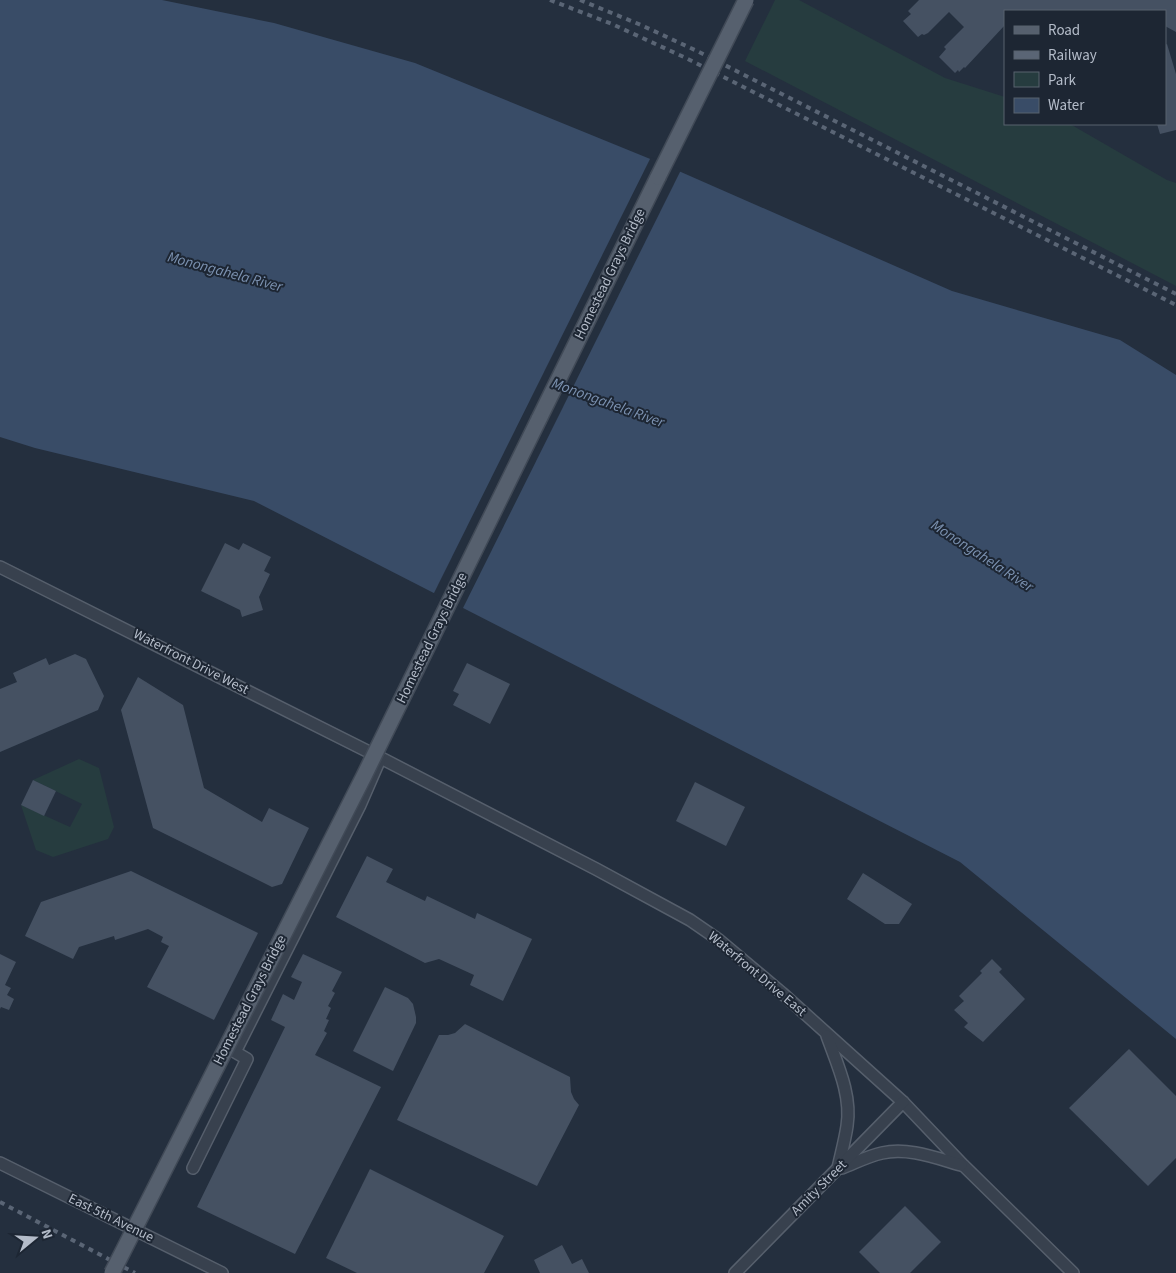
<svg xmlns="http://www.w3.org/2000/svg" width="1176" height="1273" font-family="'Source Sans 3',sans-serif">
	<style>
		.green { fill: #263c3f }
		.water { fill: #394c67 }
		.pier { fill: #242f3e }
		.building { fill: #455162 }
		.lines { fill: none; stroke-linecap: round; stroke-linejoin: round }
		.minor-casing { stroke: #565f6c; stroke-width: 14 }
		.major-casing { stroke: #414a57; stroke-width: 18 }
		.minor { stroke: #38414e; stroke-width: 11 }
		.major { stroke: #56606e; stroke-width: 15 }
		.rail { stroke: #5a6575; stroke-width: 4; stroke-dasharray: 5 5; stroke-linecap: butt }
		.major-bridge-casing { stroke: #414a57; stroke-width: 18; stroke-linecap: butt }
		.major-bridge { stroke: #56606e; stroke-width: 15 }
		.labels { text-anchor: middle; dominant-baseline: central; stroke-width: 4; stroke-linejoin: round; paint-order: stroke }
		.street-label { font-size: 14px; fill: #b4bcc9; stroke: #1d2633 }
		.water-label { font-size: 15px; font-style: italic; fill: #7c92b1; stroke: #1d2633 }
	</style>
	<rect width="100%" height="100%" fill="#242f3e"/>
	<g class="green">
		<path d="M775,0H799L945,78L1005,97V124H1070L1167,180L1176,183V286L745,61Z"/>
		<path d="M79,759L99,768L114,827L108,839L53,857L36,850L21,805L70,827L82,804L33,780Z"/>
	</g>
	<path class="water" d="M0,0H162L274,23L415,63L665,165L952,291L1120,340L1176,375V1039L960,862L254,501L35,448L0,437Z"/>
	<path class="pier" d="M651,157L681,170L462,610L433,595Z"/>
	<g class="building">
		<path d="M919,0H1176V32L1165,26V11H1005V25L965,68L964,67L959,72L958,70L955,73L939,57L946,49L944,47L964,27L949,12L928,33L924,35L922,34L918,37L903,21L911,14L908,11Z"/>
		<path d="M1167,44L1176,74V130L1160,134L1157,124H1165V45Z"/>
		<path d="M225,543L239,550L243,543L271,557L264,571L270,574L259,597L263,610L242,617L240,610L201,591Z"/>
		<path d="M75,654L86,659L104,696L98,710L0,752V689L17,682L13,673L46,658L49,665Z"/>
		<path d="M467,663L510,684L490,724L453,705L459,694L453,691Z"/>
		<path d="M138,677L183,705L204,788L262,822L269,808L309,828L282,884L272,887L153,828L121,710Z"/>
		<path d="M33,780L56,791L44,816L21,805Z"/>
		<path d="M695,782L745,807L726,846L676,821Z"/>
		<path d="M367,856L393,869L386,882L425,901L427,896L475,919L477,913L532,939L503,1001L470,985L474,975L439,959L425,963L336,917Z"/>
		<path d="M131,871L258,933L214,1020L147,987L169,946L161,942L163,937L148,929L115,940L114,936L79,947L73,959L25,936L41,902Z"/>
		<path d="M863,873L912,904L899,924H885L847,899Z"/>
		<path d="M0,954L16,962L5,985L11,988L7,995L14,999L9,1010L1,1007L0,1009Z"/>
		<path d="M303,954L342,972L332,991L335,993L328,1006L331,1008L326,1019L329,1020L324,1031L327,1033L315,1055L381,1087L295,1254L197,1207L285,1027L271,1020L283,994L294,1000L302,982L291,977Z"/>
		<path d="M992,959L1002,969L999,972L1025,999L983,1042L964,1027L968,1023L954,1010L964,1001L959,996L982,973L980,971Z"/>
		<path d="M385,987L408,998L413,1004L416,1017V1023L393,1071L353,1051Z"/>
		<path d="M465,1024L570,1077L571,1092L574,1099L579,1105L537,1186L397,1120L439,1035H448L455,1033Z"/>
		<path d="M1129,1049L1176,1096V1158L1148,1186L1069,1108Z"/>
		<path d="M370,1169L504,1236L484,1273H357L326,1258Z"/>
		<path d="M905,1206L941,1242L910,1273H880L859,1252Z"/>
		<path d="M562,1245L572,1264L582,1259L589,1273H540L534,1260Z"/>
	</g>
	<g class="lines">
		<g class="minor-casing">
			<g id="minor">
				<path d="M0,567L381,758L596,869L690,920L719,940L782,993L903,1102L963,1165L1073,1273"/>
				<path d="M827,1036C837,1064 852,1095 847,1126C845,1140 841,1154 838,1168"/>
				<path d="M0,1163L222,1273"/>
				<path d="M193,1168L247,1059L235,1052L360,805L380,759"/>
				<path d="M842,1168C855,1163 868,1156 882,1153C908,1147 936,1158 961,1165"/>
				<path d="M735,1273L903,1102"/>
			</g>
		</g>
		<g class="major-casing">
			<path id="major" d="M539,419L658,177"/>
		</g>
		<use href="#minor" class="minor"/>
		<use href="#major" class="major"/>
		<g class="rail">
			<path d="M550,0L612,24L686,58L1176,305"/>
			<path d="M580,0L641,25L697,51L1176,294"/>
			<path d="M0,1202L135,1273"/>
		</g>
		<g class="major-bridge-casing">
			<g id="major-bridge">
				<path d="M658,177L746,0"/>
				<path d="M112,1273L364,776L539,419"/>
			</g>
		</g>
		<use href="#major-bridge" class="major-bridge"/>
	</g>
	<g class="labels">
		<g class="street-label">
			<text transform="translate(610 274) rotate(-64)">Homestead Grays Bridge</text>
			<text transform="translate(432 638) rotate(-64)">Homestead Grays Bridge</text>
			<text transform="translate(191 662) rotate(27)">Waterfront Drive West</text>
			<text transform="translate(757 974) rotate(40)">Waterfront Drive East</text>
			<text transform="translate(250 1000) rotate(-63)">Homestead Grays Bridge</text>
			<text transform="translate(819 1188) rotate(-45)">Amity Street</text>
			<text transform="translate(111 1218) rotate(26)">East 5th Avenue</text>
		</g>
		<g class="water-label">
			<text transform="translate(225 272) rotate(15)">Monongahela River</text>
			<text transform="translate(608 403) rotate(20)">Monongahela River</text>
			<text transform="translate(982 556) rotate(33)">Monongahela River</text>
		</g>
	</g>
	<rect x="1004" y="10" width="162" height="115" fill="#1d2633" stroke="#59626f"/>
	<rect x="1014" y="26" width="25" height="8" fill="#56606e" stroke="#59626f"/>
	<text x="1048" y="35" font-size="15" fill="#b4bcc9">Road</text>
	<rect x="1014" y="51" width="25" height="8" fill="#5a6575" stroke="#59626f"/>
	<text x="1048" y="60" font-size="15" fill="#b4bcc9">Railway</text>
	<rect x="1014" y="72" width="25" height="15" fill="#263c3f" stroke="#59626f"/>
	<text x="1048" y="85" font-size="15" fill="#b4bcc9">Park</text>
	<rect x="1014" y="98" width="25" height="15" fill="#394c67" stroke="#59626f"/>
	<text x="1048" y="110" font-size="15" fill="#b4bcc9">Water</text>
	<g transform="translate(35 1238) rotate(72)" stroke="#1d2633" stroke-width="4" paint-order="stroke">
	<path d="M0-4L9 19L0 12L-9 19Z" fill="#b4bcc9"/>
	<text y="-8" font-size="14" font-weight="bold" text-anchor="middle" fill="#b4bcc9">N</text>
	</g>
</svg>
